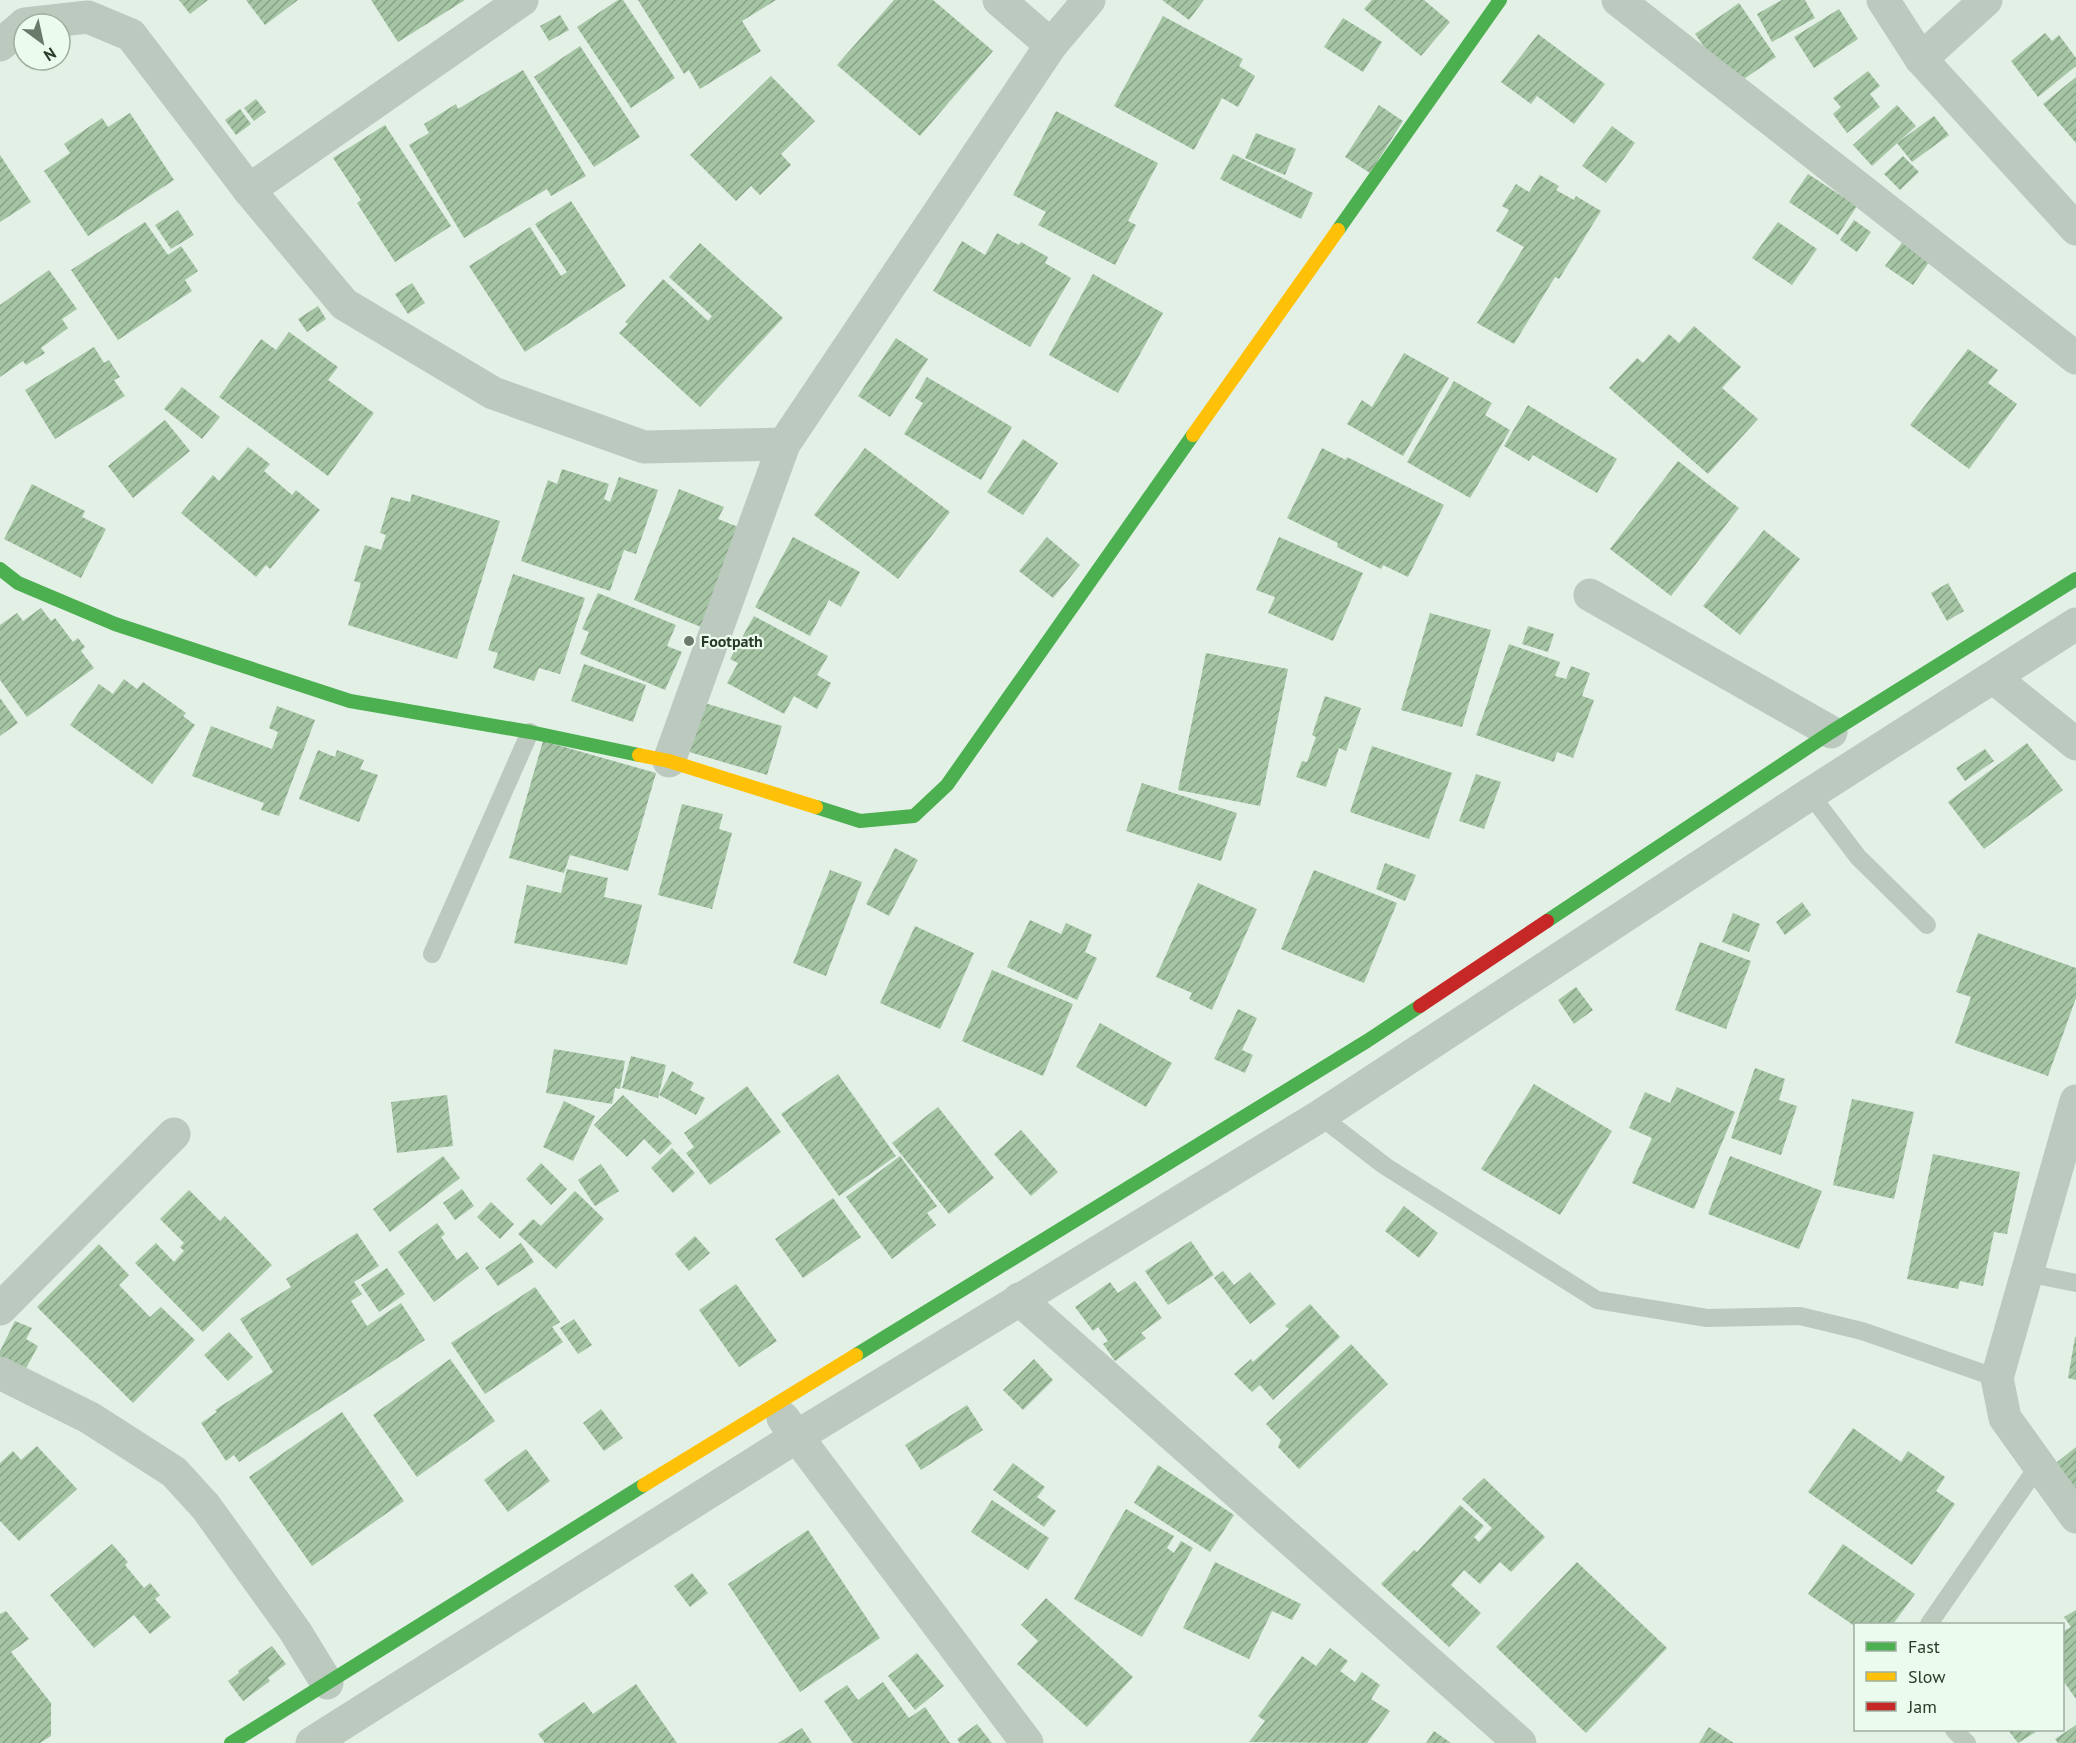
<svg xmlns="http://www.w3.org/2000/svg" width="2076" height="1743" font-family="'PT Sans',sans-serif">
	<style>
		.building { fill: url(#building-hatch) }
		.lines { fill: none; stroke-linecap: round; stroke-linejoin: round }
		.lane { stroke: #bcc9be; stroke-width: 18 }
		.street { stroke: #bcc9be; stroke-width: 33 }
		.fast { stroke: #4caf50; stroke-width: 14 }
		.slow { stroke: #ffc107; stroke-width: 14 }
		.jam { stroke: #c62828; stroke-width: 14 }
		.poi-dot { fill: #6a7a6b; stroke: #ebfcef; stroke-width: 2 }
		.labels { text-anchor: middle; dominant-baseline: central; stroke-width: 4.5; stroke-linejoin: round; paint-order: stroke }
		.poi-label { font-size: 16px; font-weight: bold; fill: #293b29; stroke: #ebfcef; text-anchor: start }
	</style>
	<defs>
		<pattern id="building-hatch" width="6" height="6" patternUnits="userSpaceOnUse" patternTransform="scale(1.5)"><rect width="6" height="6" fill="#a5c5a5"/><path d="M-1 1l2-2M0 6l6-6M5 7l2-2" fill="none" stroke="#86a186"/></pattern>
	</defs>
	<rect width="100%" height="100%" fill="#e3f0e6"/>
	<g class="building">
		<path d="M179,0H208L190,14Z"/>
		<path d="M246,0H298L265,25Z"/>
		<path d="M371,0H465L398,42Z"/>
		<path d="M618,0H623L675,78L631,108L577,27Z"/>
		<path d="M638,0H776L742,21L761,51L700,89L689,70L684,74Z"/>
		<path d="M894,0H933L993,51L920,136L837,65Z"/>
		<path d="M1162,0H1204L1189,20Z"/>
		<path d="M1372,0H1424L1450,22L1421,56L1364,9Z"/>
		<path d="M1782,0H1805L1815,18L1772,42L1757,14Z"/>
		<path d="M1739,3L1776,57L1738,83L1722,72L1695,34Z"/>
		<path d="M1839,9L1858,39L1814,68L1794,37Z"/>
		<path d="M560,15L569,30L549,41L540,26Z"/>
		<path d="M1163,16L1243,59L1239,66L1255,76L1238,107L1222,98L1194,150L1114,106Z"/>
		<path d="M1343,18L1382,42L1363,72L1324,47Z"/>
		<path d="M2045,33L2052,41L2059,35L2076,58V66L2038,97L2011,61Z"/>
		<path d="M1538,34L1605,84L1574,124L1537,96L1531,104L1501,82Z"/>
		<path d="M580,46L640,137L594,167L534,77Z"/>
		<path d="M523,70L586,176L551,196L547,189L464,238L409,145L429,133L424,124L456,104L458,109Z"/>
		<path d="M1868,71L1880,86L1870,94L1880,107L1847,133L1833,114L1841,107L1833,98Z"/>
		<path d="M771,76L815,121L781,154L791,165L760,195L751,186L736,201L690,155Z"/>
		<path d="M2076,77V143L2043,104Z"/>
		<path d="M256,99L266,112L254,121L244,108Z"/>
		<path d="M1379,105L1403,121L1370,173L1345,157Z"/>
		<path d="M1897,105L1916,126L1872,166L1853,145Z"/>
		<path d="M240,109L251,124L236,135L225,120Z"/>
		<path d="M1056,111L1158,163L1128,221L1136,225L1115,265L1038,225L1046,212L1013,195Z"/>
		<path d="M130,113L174,180L88,236L44,171L70,153L64,144L102,118L108,127Z"/>
		<path d="M1934,116L1949,135L1912,162L1897,143Z"/>
		<path d="M385,125L451,226L395,262L357,203L361,200L333,158Z"/>
		<path d="M1612,126L1635,143L1606,183L1582,166Z"/>
		<path d="M1256,133L1296,149L1285,175L1245,158Z"/>
		<path d="M1233,154L1313,193L1301,219L1220,179Z"/>
		<path d="M0,155L31,202L0,222Z"/>
		<path d="M1903,156L1919,172L1900,190L1884,174Z"/>
		<path d="M1808,174L1857,206L1838,235L1789,202Z"/>
		<path d="M1540,175L1559,186L1556,190L1574,200L1576,196L1601,211L1559,279L1555,277L1514,344L1477,323L1524,247L1496,231L1509,210L1502,206L1516,184L1529,192Z"/>
		<path d="M571,201L626,286L525,352L469,266L530,227L561,276L567,272L535,224Z"/>
		<path d="M178,210L194,235L171,249L155,225Z"/>
		<path d="M1854,220L1871,232L1857,252L1840,240Z"/>
		<path d="M145,222L168,255L181,246L198,271L185,280L192,291L118,340L71,270Z"/>
		<path d="M1778,222L1817,249L1792,285L1752,258Z"/>
		<path d="M997,233L1019,245L1021,242L1048,257L1045,263L1071,278L1030,347L933,291L962,241L985,255Z"/>
		<path d="M1907,236L1934,255L1913,285L1885,266Z"/>
		<path d="M700,243L783,318L700,407L619,333L628,324L625,322L663,279L708,321L712,316L669,277Z"/>
		<path d="M49,270L77,309L62,319L68,328L41,348L45,353L26,365L23,361L0,377V305Z"/>
		<path d="M1093,274L1163,313L1118,393L1049,355Z"/>
		<path d="M412,283L425,303L408,314L395,294Z"/>
		<path d="M318,306L326,319L307,332L298,319Z"/>
		<path d="M1694,326L1741,367L1722,388L1758,419L1708,474L1609,388L1637,358L1643,363L1669,334L1679,343Z"/>
		<path d="M289,332L338,367L328,380L374,413L328,476L219,397L261,339L276,350Z"/>
		<path d="M896,338L928,359L890,417L858,396Z"/>
		<path d="M94,347L104,363L109,360L120,377L114,380L125,396L55,439L25,390Z"/>
		<path d="M1968,349L1998,370L1988,383L2017,404L1969,469L1910,425Z"/>
		<path d="M1404,353L1449,378L1403,456L1347,424L1362,400L1372,407Z"/>
		<path d="M927,377L1012,427L981,480L904,434L923,403L915,398Z"/>
		<path d="M1454,381L1492,403L1485,415L1510,430L1470,498L1407,462Z"/>
		<path d="M182,387L220,417L202,439L164,409Z"/>
		<path d="M1528,405L1617,459L1597,493L1533,455L1529,461L1504,446Z"/>
		<path d="M165,420L190,451L133,498L108,466Z"/>
		<path d="M1023,439L1058,463L1023,515L987,492Z"/>
		<path d="M248,447L270,464L264,471L292,495L296,490L320,510L270,569L266,565L256,577L181,513L213,475L219,481Z"/>
		<path d="M865,448L950,512L898,579L814,515Z"/>
		<path d="M1322,448L1346,460L1347,457L1444,505L1408,577L1383,565L1381,569L1337,547L1338,543L1287,518Z"/>
		<path d="M1678,461L1739,508L1671,596L1610,549Z"/>
		<path d="M562,469L609,484L604,499L610,502L619,477L658,490L636,554L624,550L610,591L521,561L548,480L557,484Z"/>
		<path d="M32,484L85,511L82,517L106,529L81,578L4,539Z"/>
		<path d="M679,489L724,507L718,519L746,530L706,629L634,600Z"/>
		<path d="M412,494L500,521L457,659L348,625L361,583L354,581L365,545L381,550L386,535L380,533L391,497L410,502Z"/>
		<path d="M1764,530L1800,559L1740,635L1703,606Z"/>
		<path d="M793,537L860,572L841,607L829,600L810,636L755,607Z"/>
		<path d="M1047,537L1080,565L1053,598L1019,571Z"/>
		<path d="M1279,537L1363,573L1333,641L1268,613L1275,597L1256,590Z"/>
		<path d="M513,574L585,598L560,674L539,668L534,681L493,668L498,653L488,650Z"/>
		<path d="M1948,583L1964,611L1947,621L1931,593Z"/>
		<path d="M598,593L676,625L667,646L682,652L665,690L580,654L589,632L582,629Z"/>
		<path d="M41,608L51,621L55,618L73,642L78,638L85,647L81,651L94,668L27,717L0,680V625L17,613L23,621Z"/>
		<path d="M1430,613L1491,630L1462,727L1401,710Z"/>
		<path d="M754,616L828,656L817,675L831,683L817,709L794,696L784,714L727,683L738,663L730,659Z"/>
		<path d="M1528,626L1554,634L1548,652L1522,644Z"/>
		<path d="M1509,644L1560,662L1555,676L1566,679L1571,666L1590,673L1582,696L1594,700L1573,758L1557,752L1554,762L1476,735Z"/>
		<path d="M1206,653L1288,669L1260,806L1178,790Z"/>
		<path d="M584,664L646,685L633,722L571,701Z"/>
		<path d="M124,679L137,689L143,682L186,713L183,716L195,725L152,784L70,725L99,684L113,694Z"/>
		<path d="M1325,696L1361,708L1346,751L1339,748L1326,787L1296,777L1302,761L1307,762L1316,737L1312,735Z"/>
		<path d="M0,698L18,723L0,736Z"/>
		<path d="M701,702L782,726L767,775L686,751Z"/>
		<path d="M277,706L315,720L279,816L261,810L264,803L192,776L211,726L272,749L278,732L269,728Z"/>
		<path d="M543,741L656,773L628,871L570,855L564,873L509,858Z"/>
		<path d="M2027,743L2063,790L1984,849L1948,802Z"/>
		<path d="M1372,746L1452,773L1429,839L1350,812Z"/>
		<path d="M1985,749L1994,761L1965,781L1956,768Z"/>
		<path d="M318,750L335,757L337,750L364,760L360,769L378,775L359,822L299,799Z"/>
		<path d="M1476,774L1501,782L1484,829L1459,821Z"/>
		<path d="M1142,783L1237,813L1221,861L1126,831Z"/>
		<path d="M682,804L723,814L719,829L732,833L712,909L658,895Z"/>
		<path d="M895,848L918,860L889,916L866,904Z"/>
		<path d="M1385,863L1416,875L1405,901L1376,889Z"/>
		<path d="M567,869L608,878L604,897L642,905L627,965L514,943L527,885L561,893Z"/>
		<path d="M830,870L862,882L826,976L793,963Z"/>
		<path d="M1314,870L1397,903L1364,983L1281,949Z"/>
		<path d="M1198,883L1257,909L1212,1010L1189,999L1192,993L1156,977Z"/>
		<path d="M1802,902L1811,915L1785,935L1776,922Z"/>
		<path d="M1733,913L1760,924L1749,952L1722,942Z"/>
		<path d="M1030,920L1061,934L1066,923L1092,935L1085,952L1097,958L1077,1000L1007,967Z"/>
		<path d="M915,926L974,953L940,1029L880,1003Z"/>
		<path d="M1978,933L2076,968V998L2048,1076L1955,1043L1971,997L1956,992Z"/>
		<path d="M1700,942L1751,961L1726,1029L1675,1010Z"/>
		<path d="M992,970L1073,1004L1043,1076L962,1041Z"/>
		<path d="M1576,987L1593,1010L1574,1024L1558,1000Z"/>
		<path d="M1238,1009L1257,1018L1242,1050L1253,1055L1245,1073L1214,1059Z"/>
		<path d="M1100,1023L1172,1063L1146,1107L1076,1067Z"/>
		<path d="M554,1049L625,1061L620,1089L615,1088L612,1104L546,1093Z"/>
		<path d="M631,1056L666,1065L658,1098L622,1088Z"/>
		<path d="M1755,1068L1785,1079L1779,1100L1797,1106L1781,1155L1731,1138Z"/>
		<path d="M672,1071L694,1083L690,1090L705,1098L696,1115L659,1095Z"/>
		<path d="M838,1074L896,1156L839,1196L781,1114Z"/>
		<path d="M1534,1084L1612,1131L1560,1215L1481,1169Z"/>
		<path d="M747,1086L781,1132L710,1185L686,1153L694,1147L684,1133Z"/>
		<path d="M1677,1087L1735,1112L1694,1209L1632,1183L1652,1138L1629,1128L1645,1092L1670,1103Z"/>
		<path d="M447,1095L453,1146L397,1153L391,1102Z"/>
		<path d="M623,1095L672,1143L660,1155L644,1139L627,1157L594,1125Z"/>
		<path d="M1852,1099L1914,1112L1894,1199L1833,1185Z"/>
		<path d="M564,1101L595,1116L573,1161L543,1147Z"/>
		<path d="M938,1107L994,1178L949,1214L892,1143Z"/>
		<path d="M1021,1130L1058,1172L1031,1196L994,1154Z"/>
		<path d="M672,1148L695,1173L673,1193L651,1168Z"/>
		<path d="M1933,1154L2020,1172L2007,1234L1994,1232L1983,1286L1960,1281L1958,1289L1907,1279Z"/>
		<path d="M443,1156L460,1178L390,1232L373,1209Z"/>
		<path d="M900,1156L937,1206L927,1213L936,1225L892,1259L846,1197Z"/>
		<path d="M1730,1156L1822,1191L1799,1249L1708,1214Z"/>
		<path d="M541,1163L567,1189L551,1205L526,1179Z"/>
		<path d="M601,1164L619,1191L595,1206L578,1180Z"/>
		<path d="M462,1189L474,1206L455,1220L443,1203Z"/>
		<path d="M189,1190L220,1221L225,1216L272,1265L203,1332L135,1263L156,1243L174,1262L184,1251L180,1247L184,1243L160,1219Z"/>
		<path d="M575,1191L604,1219L556,1269L518,1234L533,1219L541,1226Z"/>
		<path d="M833,1198L861,1237L803,1278L775,1239Z"/>
		<path d="M491,1202L514,1224L500,1239L477,1217Z"/>
		<path d="M1404,1206L1438,1233L1419,1258L1385,1231Z"/>
		<path d="M437,1223L445,1234L441,1237L457,1260L467,1252L479,1268L434,1302L398,1252Z"/>
		<path d="M357,1233L379,1266L354,1282L362,1294L351,1301L367,1326L401,1303L425,1340L239,1462L234,1455L226,1461L201,1423L217,1412L215,1410L273,1372L240,1319L291,1287L286,1279Z"/>
		<path d="M695,1236L710,1253L689,1271L675,1254Z"/>
		<path d="M1191,1241L1214,1275L1168,1305L1145,1271Z"/>
		<path d="M521,1243L534,1262L498,1286L485,1268Z"/>
		<path d="M99,1244L129,1275L119,1285L150,1317L161,1307L195,1340L133,1403L37,1307Z"/>
		<path d="M387,1268L405,1294L379,1312L361,1285Z"/>
		<path d="M1223,1271L1234,1285L1250,1272L1276,1304L1250,1324L1214,1278Z"/>
		<path d="M1135,1281L1162,1318L1141,1333L1146,1338L1115,1361L1103,1344L1108,1341L1098,1327L1093,1331L1075,1307L1110,1282L1118,1293Z"/>
		<path d="M736,1284L777,1341L739,1367L699,1310Z"/>
		<path d="M535,1287L560,1322L552,1327L563,1342L485,1394L451,1343Z"/>
		<path d="M1310,1304L1340,1337L1273,1400L1260,1385L1252,1392L1234,1374L1251,1359L1253,1362L1289,1329L1285,1326Z"/>
		<path d="M574,1319L592,1345L578,1354L560,1328Z"/>
		<path d="M15,1321L32,1328L26,1339L38,1346L23,1374L0,1362V1351Z"/>
		<path d="M229,1332L253,1357L228,1381L204,1355Z"/>
		<path d="M2075,1337H2076V1380L2068,1378Z"/>
		<path d="M1351,1344L1388,1384L1299,1469L1278,1447L1281,1440L1266,1424Z"/>
		<path d="M450,1359L495,1421L417,1477L373,1415Z"/>
		<path d="M1034,1359L1053,1380L1023,1410L1003,1390Z"/>
		<path d="M967,1405L983,1430L921,1470L905,1445Z"/>
		<path d="M601,1409L623,1438L604,1451L583,1423Z"/>
		<path d="M342,1412L404,1501L312,1566L249,1477Z"/>
		<path d="M1853,1428L1901,1462L1908,1451L1945,1477L1936,1491L1955,1504L1912,1565L1808,1492Z"/>
		<path d="M37,1446L77,1489L19,1541L0,1521V1463L13,1451L21,1460Z"/>
		<path d="M2076,1447V1497L2052,1466Z"/>
		<path d="M526,1449L550,1481L508,1512L484,1480Z"/>
		<path d="M1013,1463L1045,1487L1037,1497L1056,1511L1044,1527L993,1490Z"/>
		<path d="M1158,1465L1234,1515L1210,1552L1134,1503Z"/>
		<path d="M1484,1478L1545,1537L1511,1572L1500,1562L1480,1584L1464,1570L1451,1585L1481,1613L1449,1647L1381,1584L1414,1550L1417,1552L1460,1505L1484,1526L1474,1537L1479,1542L1492,1528L1462,1499Z"/>
		<path d="M992,1500L1049,1538L1028,1570L971,1532Z"/>
		<path d="M1126,1509L1174,1536L1167,1548L1174,1553L1181,1541L1193,1548L1142,1637L1074,1599Z"/>
		<path d="M808,1530L880,1638L800,1692L728,1584Z"/>
		<path d="M112,1544L128,1562L125,1565L144,1588L150,1583L160,1595L155,1599L171,1617L150,1634L134,1615L94,1648L50,1595Z"/>
		<path d="M1843,1544L1915,1594L1893,1624H1856V1627L1808,1594Z"/>
		<path d="M1215,1562L1301,1604L1292,1620L1272,1611L1249,1659L1183,1628Z"/>
		<path d="M1577,1562L1667,1648L1586,1733L1496,1647Z"/>
		<path d="M692,1573L708,1593L690,1607L674,1586Z"/>
		<path d="M1046,1598L1133,1677L1087,1727L1017,1664L1038,1641L1021,1625Z"/>
		<path d="M2076,1610V1699L2062,1679V1632L2071,1627L2064,1617Z"/>
		<path d="M6,1611L29,1639L11,1652L51,1703V1736L40,1743H0V1614Z"/>
		<path d="M272,1646L286,1664L268,1678L270,1681L243,1701L228,1681L239,1673L238,1671Z"/>
		<path d="M1330,1648L1348,1661L1340,1671L1355,1682L1362,1672L1380,1685L1371,1699L1390,1711L1367,1743L1249,1742L1265,1721L1258,1716L1302,1656L1316,1666Z"/>
		<path d="M917,1653L944,1686L915,1710L888,1676Z"/>
		<path d="M883,1682L909,1718L925,1707L950,1743H853L824,1701L847,1685L858,1700Z"/>
		<path d="M636,1684L677,1743H545L538,1734L584,1702L593,1714Z"/>
		<path d="M977,1724L992,1743H960L957,1739Z"/>
		<path d="M2076,1725V1743H2058L2055,1739Z"/>
		<path d="M1709,1727L1734,1743H1699Z"/>
		<path d="M802,1728L812,1743H778Z"/>
		<path d="M2008,1730H2039L2018,1743Z"/>
		<path d="M1434,1731L1451,1743H1426Z"/>
	</g>
	<g class="lines">
		<g class="lane">
			<path d="M1810,794L1858,857L1927,925"/>
			<path d="M432,954L530,732"/>
			<path d="M1320,1116L1385,1166L1597,1300L1707,1318L1800,1316L1862,1331L1997,1378"/>
			<path d="M2027,1273L2076,1283"/>
			<path d="M1929,1624L2038,1466"/>
			<path d="M1954,1730L1967,1743"/>
		</g>
		<g class="street">
			<path d="M999,0L1051,45"/>
			<path d="M1618,0L2076,358"/>
			<path d="M1883,0L1921,59L2076,229"/>
			<path d="M25,24L88,17L131,35L249,190L344,304L493,393L644,447L784,444"/>
			<path d="M0,45L24,25"/>
			<path d="M1921,59L1986,0"/>
			<path d="M249,190L522,0"/>
			<path d="M1590,595L1831,732"/>
			<path d="M1994,678L2076,744"/>
			<path d="M669,761L784,444L1051,45L1089,0"/>
			<path d="M2076,1101L1997,1378L2005,1418L2076,1517"/>
			<path d="M1019,1299L1520,1743"/>
			<path d="M0,1309L174,1134"/>
			<path d="M0,1373L90,1418L174,1472L206,1507L295,1631L327,1683"/>
			<path d="M783,1418L1027,1743"/>
			<path d="M312,1743L796,1437L1320,1116L1810,794L2076,624"/>
		</g>
		<g class="fast">
			<path d="M1338,230L1500,0"/>
			<path d="M0,569L18,583L115,624L350,701L530,732L639,755"/>
			<path d="M816,807L860,821L914,816L947,785L1193,435"/>
			<path d="M1547,921L1831,732L2076,579"/>
			<path d="M856,1355L1367,1041L1420,1006"/>
			<path d="M231,1743L644,1485"/>
		</g>
		<g class="slow">
			<path d="M1193,435L1338,230"/>
			<path d="M639,755L669,761L816,807"/>
			<path d="M644,1485L856,1355"/>
		</g>
		<path class="jam" d="M1420,1006L1547,921"/>
	</g>
	<circle class="poi-dot" cx="689" cy="641" r="6"/>
	<g class="labels">
		<g class="poi-label">
			<text x="701" y="641">Footpath</text>
		</g>
	</g>
	<rect x="1854" y="1623" width="210" height="108" fill="#ebfcef" stroke="#9dafa0" stroke-width="1.5"/>
	<rect x="1866" y="1642" width="30" height="9" fill="#4caf50" stroke="#9dafa0" stroke-width="1.5"/>
	<text x="1908" y="1653" font-size="18" fill="#293b29">Fast</text>
	<rect x="1866" y="1672" width="30" height="9" fill="#ffc107" stroke="#9dafa0" stroke-width="1.5"/>
	<text x="1908" y="1683" font-size="18" fill="#293b29">Slow</text>
	<rect x="1866" y="1702" width="30" height="9" fill="#c62828" stroke="#9dafa0" stroke-width="1.5"/>
	<text x="1908" y="1713" font-size="18" fill="#293b29">Jam</text>
	<g transform="translate(42 42) rotate(147)"><circle r="28" fill="#ebfcef" stroke="#9dafa0" stroke-width="1.5"/>
	<path d="M0-4.5L10 22L0 15L-10 22Z" fill="#6a7a6b"/>
	<text y="-9" font-size="16" font-weight="bold" text-anchor="middle" fill="#293b29">N</text>
	</g>
</svg>
